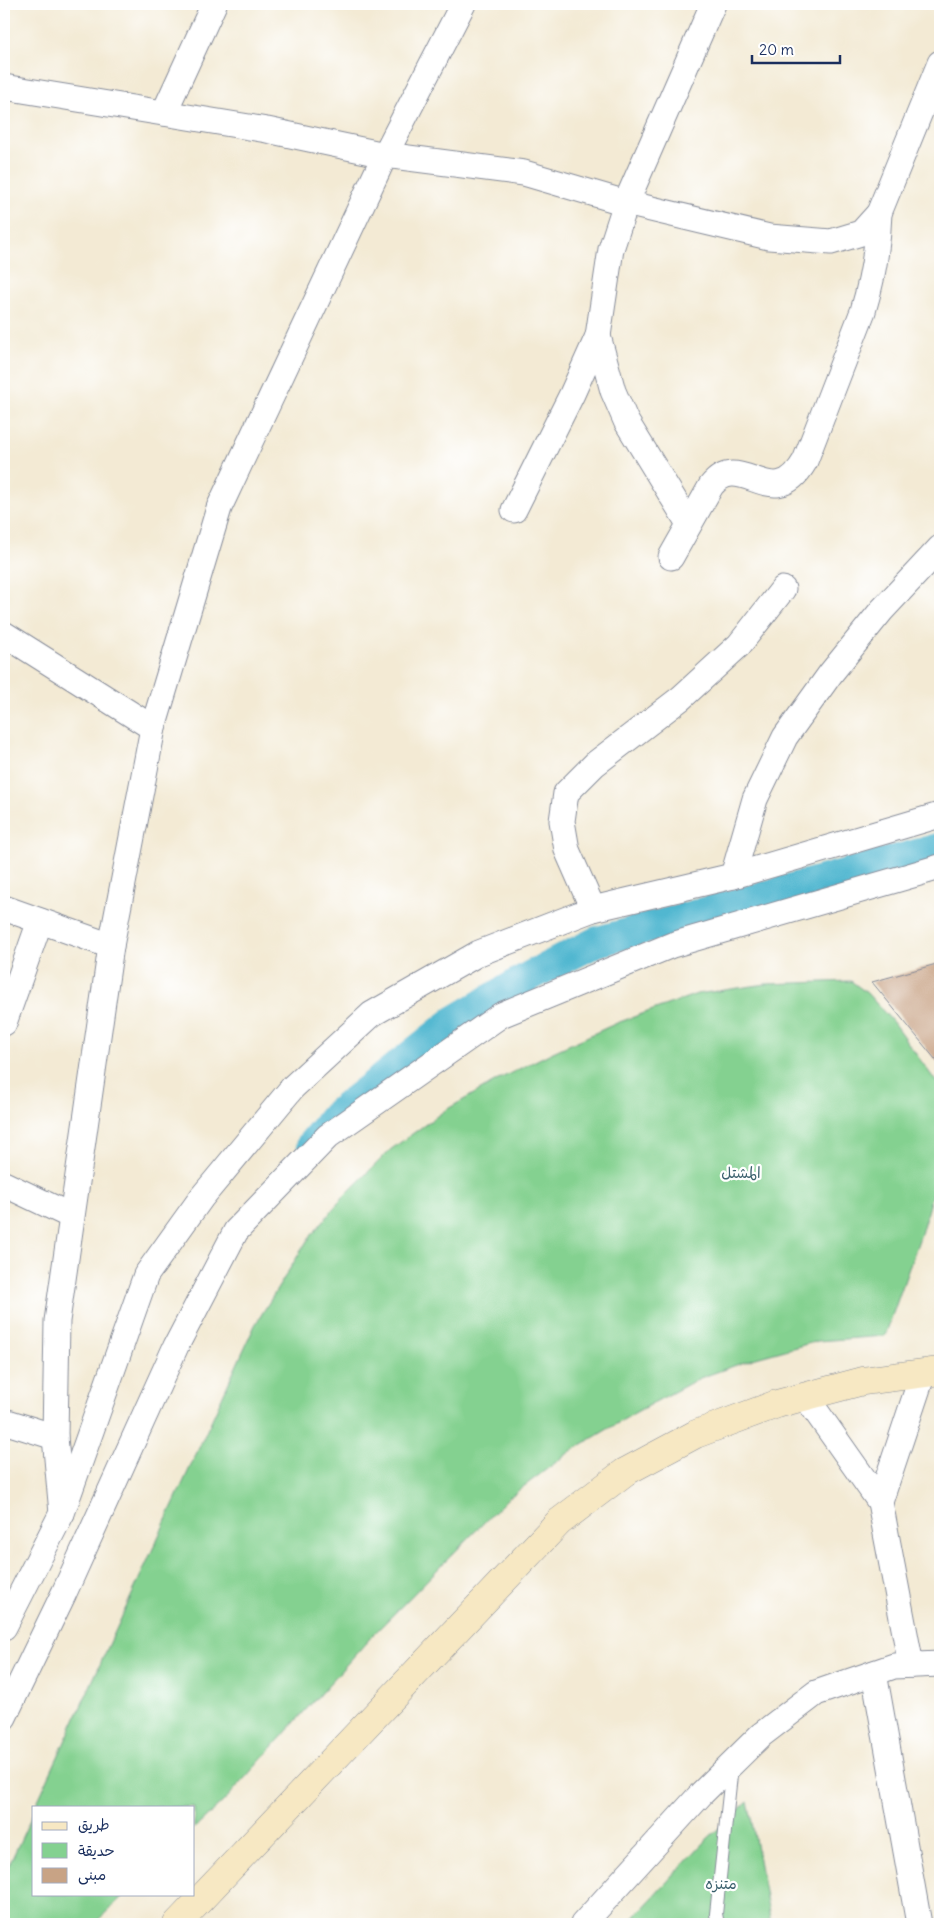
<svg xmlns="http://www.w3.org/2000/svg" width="944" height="1928" font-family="Delius,'Playpen Sans Arabic',sans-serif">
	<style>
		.green { fill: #84d190; stroke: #508077 }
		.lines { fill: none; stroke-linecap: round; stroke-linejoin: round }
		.canal { stroke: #51b7d0; stroke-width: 31 }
		.building { fill: #c8a385 }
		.lane-casing { stroke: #878c99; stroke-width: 14 }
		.street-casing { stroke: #878c99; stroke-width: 27 }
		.secondary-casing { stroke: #878c99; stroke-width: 29 }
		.lane { stroke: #fff; stroke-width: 12 }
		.street { stroke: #fff; stroke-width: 25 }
		.secondary { stroke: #f7e8c3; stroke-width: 28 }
		.labels { text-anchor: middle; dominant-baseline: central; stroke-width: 4.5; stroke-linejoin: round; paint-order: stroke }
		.park-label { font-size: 15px; fill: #3a606d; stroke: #fff }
	</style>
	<rect width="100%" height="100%" fill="#fff"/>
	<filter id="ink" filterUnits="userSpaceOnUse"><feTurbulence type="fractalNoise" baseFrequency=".02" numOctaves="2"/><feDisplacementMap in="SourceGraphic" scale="10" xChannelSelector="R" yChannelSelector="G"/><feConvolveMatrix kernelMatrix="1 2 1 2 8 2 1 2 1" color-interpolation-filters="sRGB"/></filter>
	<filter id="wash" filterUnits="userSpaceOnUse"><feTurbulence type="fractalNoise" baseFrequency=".0096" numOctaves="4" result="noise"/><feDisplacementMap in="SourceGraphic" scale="20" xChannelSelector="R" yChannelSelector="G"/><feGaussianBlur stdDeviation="1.12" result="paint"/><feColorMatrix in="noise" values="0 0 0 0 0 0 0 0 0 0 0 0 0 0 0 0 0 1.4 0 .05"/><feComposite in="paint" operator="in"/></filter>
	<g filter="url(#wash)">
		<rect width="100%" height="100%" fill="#f3ead4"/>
		<g class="green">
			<path d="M851,981L867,993L892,1021L940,1087V1165L921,1234L885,1336L818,1341L756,1358L700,1378L638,1411L571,1451L507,1499L372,1636L226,1799L194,1829V1807H35L255,1325L307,1241L344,1196L390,1150L444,1111L505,1076L553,1052L617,1023L697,994L766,984Z"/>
			<path d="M748,1801L771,1924H628L704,1842Z"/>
			<path d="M34,1811V1894H125L94,1924H4V1876Z"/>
		</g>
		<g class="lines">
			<path class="canal" d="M312,1144L336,1115L454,1021L530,976L596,942L940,848"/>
		</g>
		<g id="blocks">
			<path class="building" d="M940,963V1065L872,982Z"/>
		</g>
	</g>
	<g filter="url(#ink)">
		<use href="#blocks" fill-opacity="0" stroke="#878c99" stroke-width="1"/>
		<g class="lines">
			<g class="lane-casing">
				<path id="lane" d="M718,1924L716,1914L732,1766"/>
			</g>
			<g class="street-casing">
				<g id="street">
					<path d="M4,87L267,130L385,155L524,173L626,203L769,237L831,242L861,233L879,213L940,63"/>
					<path d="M164,113L214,4"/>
					<path d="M598,336L613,391L626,421L689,524"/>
					<path d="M514,510L572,394L598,336L611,249L626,203L713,4"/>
					<path d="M671,557L711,486C741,448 773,517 805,461L863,311C873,278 878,247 879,213"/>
					<path d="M4,634L153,728"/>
					<path d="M733,876L755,799L785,737L831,673L882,610L940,548"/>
					<path d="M4,908L111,946"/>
					<path d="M593,909L567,850L562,821L566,793L595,764L681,698L739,645L783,589"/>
					<path d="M4,1023L40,921"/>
					<path d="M4,1184L71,1216"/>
					<path d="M806,1397L880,1502L911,1665"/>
					<path d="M4,1421L55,1437"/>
					<path d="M880,1502L923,1373"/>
					<path d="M62,1513L55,1437L57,1321L111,946L153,728L219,508L385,155L463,4"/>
					<path d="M4,1627L62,1513L146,1275L202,1197L293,1087L372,1014L479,953L593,909L733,876L940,815"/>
					<path d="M874,1673L919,1924"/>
					<path d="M4,1717L64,1593L176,1346L236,1231L328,1136L501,1015L672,945L940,867"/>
					<path d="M583,1924L702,1793L761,1735L816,1693L894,1666L940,1664"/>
				</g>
			</g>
			<g class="secondary-casing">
				<path id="secondary" d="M177,1924L559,1522L625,1472L696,1434L777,1404L863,1381L940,1371"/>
			</g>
			<use href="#lane" class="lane"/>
			<use href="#street" class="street"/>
			<use href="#secondary" class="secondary"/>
		</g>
	</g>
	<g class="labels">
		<g class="park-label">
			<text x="741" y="1172">المشتل</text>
			<text x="721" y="1883">متنزه</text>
		</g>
	</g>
	<rect width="944" height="1928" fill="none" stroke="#fff" stroke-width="20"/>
	<rect x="32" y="1806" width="162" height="90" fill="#ffffff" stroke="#a4acbf"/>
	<rect x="42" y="1822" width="25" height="8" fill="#f7e8c3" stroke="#a4acbf"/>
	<text x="78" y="1830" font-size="15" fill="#1b2f5e">طريق</text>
	<rect x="42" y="1843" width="25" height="15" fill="#84d190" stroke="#a4acbf"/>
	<text x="78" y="1856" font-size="15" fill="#1b2f5e">حديقة</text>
	<rect x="42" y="1868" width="25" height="15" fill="#c8a385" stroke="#a4acbf"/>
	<text x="78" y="1880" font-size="15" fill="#1b2f5e">مبنى</text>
	<path d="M752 55v8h88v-8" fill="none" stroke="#1b2f5e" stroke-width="2.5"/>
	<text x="759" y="55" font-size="15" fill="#1b2f5e" stroke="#ffffff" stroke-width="4" paint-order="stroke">20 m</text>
</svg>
